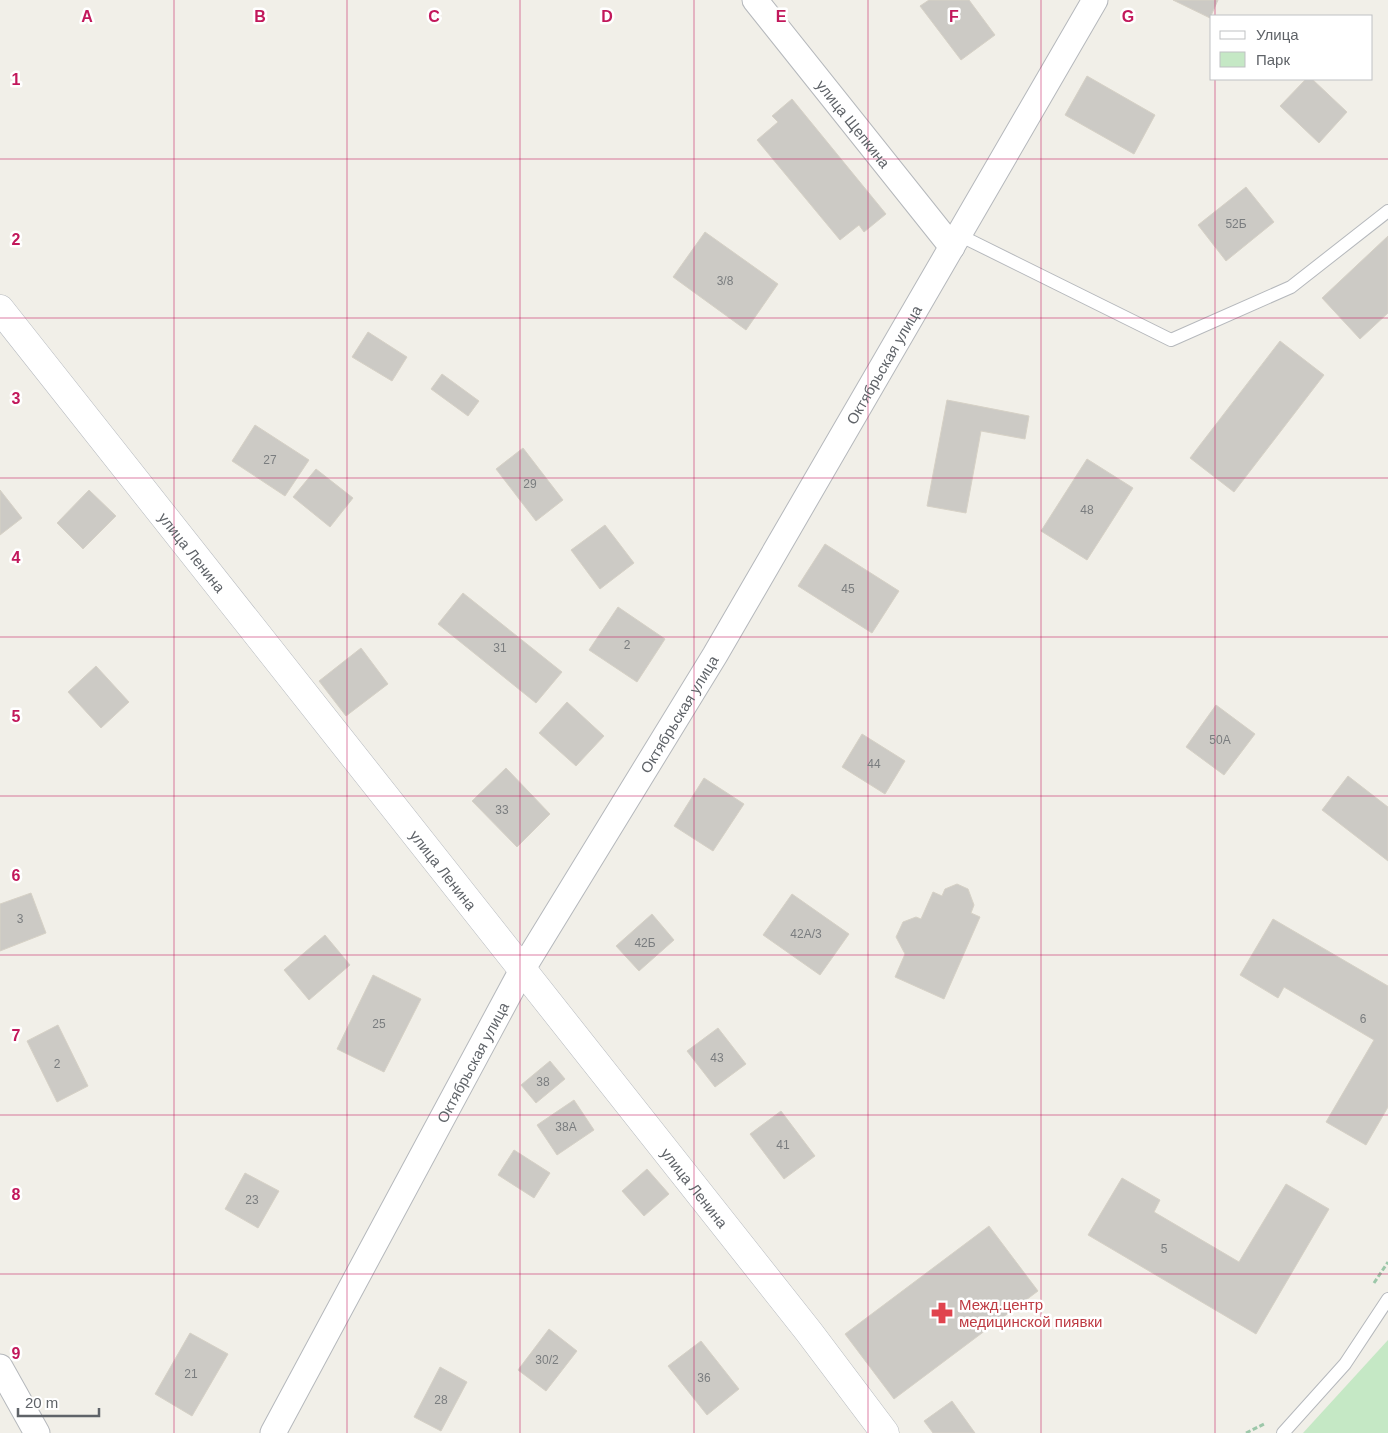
<svg xmlns="http://www.w3.org/2000/svg" width="1388" height="1433" font-family="Arial,sans-serif">
	<style>
		.green { fill: #c5e8c5 }
		.building { fill: #cccac5; stroke: #d6d1c6 }
		.lines { fill: none; stroke-linecap: round; stroke-linejoin: round }
		.lane-casing { stroke: #b5b8bc; stroke-width: 14 }
		.street-casing { stroke: #b5b8bc; stroke-width: 27 }
		.secondary-casing { stroke: #b6babf; stroke-width: 29 }
		.path { stroke: #9cc7a9; stroke-width: 3; stroke-dasharray: 5 2.5; stroke-linecap: butt }
		.lane { stroke: #fff; stroke-width: 12 }
		.street { stroke: #fff; stroke-width: 25 }
		.secondary { stroke: #fff; stroke-width: 28 }
		.grid { fill: none; stroke: #c2185b; stroke-width: 1; stroke-opacity: 0.55 }
		.labels { text-anchor: middle; dominant-baseline: central; stroke-width: 5; stroke-linejoin: round; paint-order: stroke }
		.number-label { font-size: 12px; fill: #7a7d7f }
		.street-label { font-size: 15px; fill: #5f6368; stroke: #fff }
		.health-label { font-size: 15px; fill: #be3a42; stroke: #fff; text-anchor: start }
		.grid-label { font-size: 16px; text-anchor: middle; font-weight: bold; fill: #c2185b; stroke: #fff; stroke-width: 5; stroke-linejoin: round; paint-order: stroke }
	</style>
	<rect width="100%" height="100%" fill="#f1efe8"/>
	<path class="green" d="M1388,1340V1433H1303Z"/>
	<g class="building">
		<path d="M929,0H969L995,35L961,60L920,6Z"/>
		<path d="M1173,0H1218L1210,18Z"/>
		<path d="M1087,76L1155,115L1134,154L1065,115Z"/>
		<path d="M1306,79H1312L1347,112L1319,143L1280,106Z"/>
		<path d="M792,99L886,214L864,232L859,225L840,240L757,140L778,122L772,116Z"/>
		<path d="M1246,187L1274,222L1226,261L1198,225Z"/>
		<path d="M705,232L778,284L746,330L673,277Z"/>
		<path d="M1388,236V313L1360,339L1322,298Z"/>
		<path d="M368,332L407,357L392,381L352,357Z"/>
		<path d="M1280,341L1324,375L1234,492L1190,458Z"/>
		<path d="M442,374L479,401L468,416L431,389Z"/>
		<path d="M947,400L1029,416L1025,439L981,431L966,513L927,506Z"/>
		<path d="M255,425L309,460L285,496L232,461Z"/>
		<path d="M523,448L563,500L536,521L496,469Z"/>
		<path d="M1087,459L1133,488L1087,560L1041,531Z"/>
		<path d="M316,469L353,498L330,527L293,497Z"/>
		<path d="M0,490L22,518L0,535Z"/>
		<path d="M89,490L116,516L83,549L57,523Z"/>
		<path d="M605,525L634,563L600,589L571,550Z"/>
		<path d="M825,544L899,591L872,633L798,586Z"/>
		<path d="M463,593L562,672L536,703L438,624Z"/>
		<path d="M618,607L665,639L637,682L589,650Z"/>
		<path d="M361,648L388,684L346,716L319,681Z"/>
		<path d="M96,666L129,702L101,728L68,692Z"/>
		<path d="M567,702L604,736L576,766L539,733Z"/>
		<path d="M1216,705L1255,734L1224,775L1186,747Z"/>
		<path d="M862,734L905,761L885,794L842,767Z"/>
		<path d="M506,768L550,814L517,847L472,801Z"/>
		<path d="M1348,776L1388,807V861L1322,810Z"/>
		<path d="M704,778L744,804L713,851L674,826Z"/>
		<path d="M957,884L968,889L974,905L971,913L980,917L944,999L895,977L905,954L896,937L903,922L916,917L921,919L933,892L942,896L945,889Z"/>
		<path d="M31,893L46,933L0,951V904Z"/>
		<path d="M792,894L849,934L820,975L763,935Z"/>
		<path d="M652,914L674,940L639,971L616,946Z"/>
		<path d="M1273,919L1388,986V1107L1366,1145L1326,1122L1374,1040L1284,987L1278,998L1240,975Z"/>
		<path d="M325,935L350,965L309,1000L284,970Z"/>
		<path d="M373,975L421,999L384,1072L337,1049Z"/>
		<path d="M58,1025L88,1086L57,1102L27,1041Z"/>
		<path d="M718,1028L746,1064L715,1087L687,1051Z"/>
		<path d="M550,1061L565,1079L536,1103L521,1085Z"/>
		<path d="M574,1100L594,1130L557,1155L537,1125Z"/>
		<path d="M781,1111L815,1156L784,1179L750,1134Z"/>
		<path d="M514,1150L550,1173L534,1198L498,1175Z"/>
		<path d="M647,1169L669,1194L644,1216L622,1191Z"/>
		<path d="M245,1173L279,1191L258,1228L225,1209Z"/>
		<path d="M1122,1178L1160,1200L1154,1212L1239,1262L1286,1184L1329,1209L1256,1334L1088,1235Z"/>
		<path d="M989,1226L1038,1291L894,1399L845,1334Z"/>
		<path d="M549,1329L577,1351L546,1391L518,1370Z"/>
		<path d="M190,1333L228,1354L192,1416L155,1394Z"/>
		<path d="M701,1341L739,1389L707,1415L668,1366Z"/>
		<path d="M440,1367L467,1382L441,1431L414,1417Z"/>
		<path d="M952,1401L975,1433H933L924,1421Z"/>
	</g>
	<g class="lines">
		<g class="lane-casing">
			<g id="lane">
				<path d="M959,235L1171,340L1291,287L1388,211"/>
				<path d="M1283,1433L1345,1364L1388,1299"/>
			</g>
		</g>
		<g class="street-casing">
			<g id="street">
				<path id="s1" d="M755,0L952,247"/>
				<path d="M0,1367L37,1433"/>
				<path id="s2" d="M273,1433L522,970L715,655L1095,0"/>
			</g>
		</g>
		<g class="secondary-casing">
			<g id="secondary">
				<path id="s3" d="M0,309L809,1332L885,1433"/>
			</g>
		</g>
		<g class="path">
			<path d="M1374,1283L1388,1262"/>
			<path d="M1246,1433L1266,1423"/>
		</g>
		<use href="#lane" class="lane"/>
		<use href="#street" class="street"/>
		<use href="#secondary" class="secondary"/>
	</g>
	<path class="grid" d="M174,0V1433M347,0V1433M520,0V1433M694,0V1433M868,0V1433M1041,0V1433M1215,0V16M1215,79V1433M0,159H1388M0,318H1388M0,478H1388M0,637H1388M0,796H1388M0,955H1388M0,1115H1388M0,1274H1388"/>
	<defs>
		<g id="pharmacy-bare" transform="scale(1.725)"><path d="M-2-6h4v4h4v4h-4v4h-4v-4h-4v-4h4Z" fill="#e0444e" stroke="#fff" stroke-width="2.5" paint-order="stroke"/></g>
	</defs>
	<g fill-rule="evenodd">
		<use href="#pharmacy-bare" x="942" y="1313"/>
	</g>
	<g class="labels">
		<g class="number-label">
			<text x="1236" y="224">52Б</text>
			<text x="725" y="281">3/8</text>
			<text x="270" y="460">27</text>
			<text x="530" y="484">29</text>
			<text x="1087" y="510">48</text>
			<text x="848" y="589">45</text>
			<text x="627" y="645">2</text>
			<text x="500" y="648">31</text>
			<text x="1220" y="740">50А</text>
			<text x="874" y="764">44</text>
			<text x="502" y="810">33</text>
			<text x="20" y="919">3</text>
			<text x="806" y="934">42А/3</text>
			<text x="645" y="943">42Б</text>
			<text x="1363" y="1019">6</text>
			<text x="379" y="1024">25</text>
			<text x="717" y="1058">43</text>
			<text x="57" y="1064">2</text>
			<text x="543" y="1082">38</text>
			<text x="566" y="1127">38А</text>
			<text x="783" y="1145">41</text>
			<text x="252" y="1200">23</text>
			<text x="1164" y="1249">5</text>
			<text x="547" y="1360">30/2</text>
			<text x="191" y="1374">21</text>
			<text x="704" y="1378">36</text>
			<text x="441" y="1400">28</text>
		</g>
		<g class="street-label">
			<text stroke="none"><textPath href="#s1" startOffset="158">улица Щепкина</textPath></text>
			<text stroke="none"><textPath href="#s2" startOffset="1231">Октябрьская улица</textPath></text>
			<text stroke="none"><textPath href="#s3" startOffset="310">улица Ленина</textPath></text>
			<text stroke="none"><textPath href="#s2" startOffset="826">Октябрьская улица</textPath></text>
			<text stroke="none"><textPath href="#s3" startOffset="715">улица Ленина</textPath></text>
			<text stroke="none"><textPath href="#s2" startOffset="421">Октябрьская улица</textPath></text>
			<text stroke="none"><textPath href="#s3" startOffset="1120">улица Ленина</textPath></text>
		</g>
		<g class="health-label">
			<text x="959" y="1304">Межд.центр<tspan x="959" dy="17">медицинской пиявки</tspan></text>
		</g>
	</g>
	<g class="grid-label">
		<text x="87" y="22">A</text>
		<text x="260" y="22">B</text>
		<text x="434" y="22">C</text>
		<text x="607" y="22">D</text>
		<text x="781" y="22">E</text>
		<text x="954" y="22">F</text>
		<text x="1128" y="22">G</text>
		<text x="16" y="85">1</text>
		<text x="16" y="245">2</text>
		<text x="16" y="404">3</text>
		<text x="16" y="563">4</text>
		<text x="16" y="722">5</text>
		<text x="16" y="881">6</text>
		<text x="16" y="1041">7</text>
		<text x="16" y="1200">8</text>
		<text x="16" y="1359">9</text>
	</g>
	<rect x="1210" y="15" width="162" height="65" fill="#ffffff" stroke="#bfc1c3"/>
	<rect x="1220" y="31" width="25" height="8" fill="#ffffff" stroke="#bfc1c3"/>
	<text x="1256" y="40" font-size="15" fill="#5f6368">Улица</text>
	<rect x="1220" y="52" width="25" height="15" fill="#c5e8c5" stroke="#bfc1c3"/>
	<text x="1256" y="65" font-size="15" fill="#5f6368">Парк</text>
	<path d="M18 1408v8h81v-8" fill="none" stroke="#5f6368" stroke-width="2.5"/>
	<text x="25" y="1408" font-size="15" fill="#5f6368" stroke="#ffffff" stroke-width="4" paint-order="stroke">20 m</text>
</svg>
